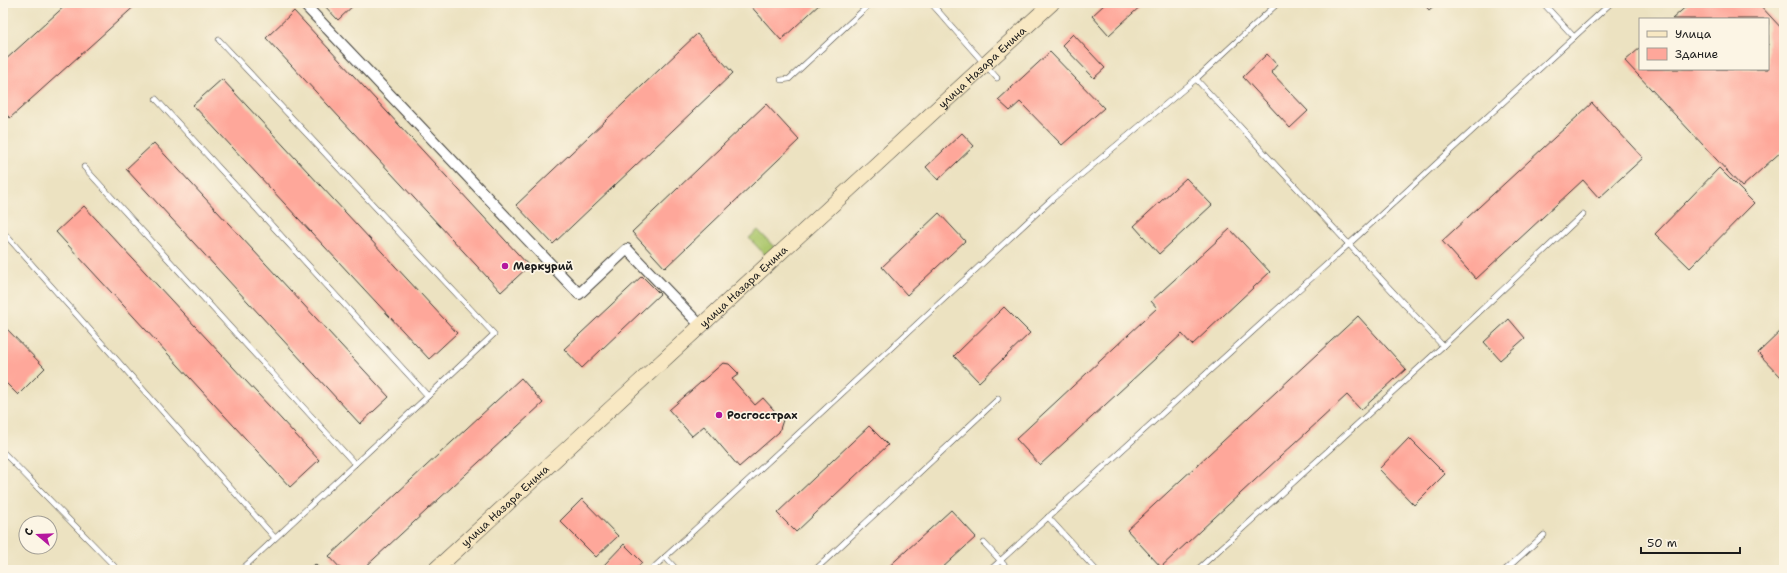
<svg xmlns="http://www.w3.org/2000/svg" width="1787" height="573" font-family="'Shantell Sans',sans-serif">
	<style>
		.green { fill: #adc86e; stroke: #647245 }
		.building { fill: #fea79a }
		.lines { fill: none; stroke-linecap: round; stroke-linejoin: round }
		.lane-casing { stroke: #3b3a35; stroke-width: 6 }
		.street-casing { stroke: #3b3a35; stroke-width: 12 }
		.secondary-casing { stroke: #3b3a35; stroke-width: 16 }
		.lane { stroke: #fff; stroke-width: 5 }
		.street { stroke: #fff; stroke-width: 10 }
		.secondary { stroke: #f8e8c3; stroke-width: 15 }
		.poi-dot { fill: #b5179e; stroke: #fcf5e5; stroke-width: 1.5 }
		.labels { text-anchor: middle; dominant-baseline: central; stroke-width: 3.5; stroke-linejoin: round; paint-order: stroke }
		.street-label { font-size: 11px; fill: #1c1c1c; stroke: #fcf5e5 }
		.poi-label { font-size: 11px; font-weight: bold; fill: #1c1c1c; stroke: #fcf5e5; text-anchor: start }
	</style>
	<rect width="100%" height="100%" fill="#fcf5e5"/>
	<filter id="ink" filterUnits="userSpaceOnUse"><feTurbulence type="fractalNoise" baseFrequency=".025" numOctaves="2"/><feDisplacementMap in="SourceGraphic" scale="8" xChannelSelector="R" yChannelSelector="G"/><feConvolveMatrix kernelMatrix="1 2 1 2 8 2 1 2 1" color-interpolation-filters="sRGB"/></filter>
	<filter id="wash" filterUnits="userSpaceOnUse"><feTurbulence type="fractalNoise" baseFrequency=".012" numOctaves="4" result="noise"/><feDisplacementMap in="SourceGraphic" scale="16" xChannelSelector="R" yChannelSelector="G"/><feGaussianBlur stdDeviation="0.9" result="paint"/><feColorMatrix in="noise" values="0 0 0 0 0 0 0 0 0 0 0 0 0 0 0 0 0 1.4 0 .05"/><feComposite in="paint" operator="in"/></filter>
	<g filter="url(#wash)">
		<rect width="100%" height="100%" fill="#ece2c1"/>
		<path class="green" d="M758,230L776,249L767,257L749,238Z"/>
		<g id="blocks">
			<g class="building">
				<path d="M68,3H138L10,118L3,111V62Z"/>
				<path d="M322,3H356L338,20Z"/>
				<path d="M748,3H821L781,40Z"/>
				<path d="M1106,3H1144L1109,35L1092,16Z"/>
				<path d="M1423,3H1437L1429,10Z"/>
				<path d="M1690,3H1758L1784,31V149L1742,187L1625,61L1640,48V69H1768V19H1672Z"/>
				<path d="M294,11L529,266L501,292L266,38Z"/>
				<path d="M697,34L733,73L553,244L516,205Z"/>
				<path d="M1073,34L1105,68L1094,78L1062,45Z"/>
				<path d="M1050,52L1104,108L1062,145L1020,102L1010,111L998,100Z"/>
				<path d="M1267,54L1277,65L1271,72L1308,111L1290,128L1243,77Z"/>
				<path d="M222,79L457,333L429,359L193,105Z"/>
				<path d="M1592,103L1643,158L1599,198L1583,180L1476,279L1442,241Z"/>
				<path d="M766,104L799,140L665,268L632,232Z"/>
				<path d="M962,133L974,146L938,180L926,167Z"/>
				<path d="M154,143L389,397L360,424L126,169Z"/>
				<path d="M1719,168L1754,203L1690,268L1655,234Z"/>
				<path d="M1186,178L1212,205L1159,254L1134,226Z"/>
				<path d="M84,206L319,460L290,487L56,232Z"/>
				<path d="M939,213L965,241L907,295L882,267Z"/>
				<path d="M1230,229L1270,272L1192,345L1182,334L1040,465L1016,439L1157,308L1151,301Z"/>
				<path d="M642,276L660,294L582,368L564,349Z"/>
				<path d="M1004,307L1030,333L979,382L954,356Z"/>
				<path d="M1358,316L1406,369L1361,410L1347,395L1161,567L1127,530Z"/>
				<path d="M1509,319L1525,338L1500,360L1484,342Z"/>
				<path d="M3,325L45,368L18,395L3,380Z"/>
				<path d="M1784,328V380L1758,353Z"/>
				<path d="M723,363L729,364L739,374L732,379L755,405L763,398L783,420L779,432L739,467L704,426L692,436L669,410Z"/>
				<path d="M521,378L543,403L362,570H342L329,556Z"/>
				<path d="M869,426L888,445L796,532L777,513Z"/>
				<path d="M1409,438L1445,474L1414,505L1379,469Z"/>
				<path d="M582,499L618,536L596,557L560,521Z"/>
				<path d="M951,510L976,537L940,570H885Z"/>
				<path d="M624,544L642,562L635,570H608L604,565Z"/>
				<path d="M315,564L321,570H309Z"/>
			</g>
		</g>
	</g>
	<g filter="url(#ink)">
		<use href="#blocks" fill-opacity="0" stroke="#3b3a35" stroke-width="1"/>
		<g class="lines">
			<g class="lane-casing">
				<g id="lane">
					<path d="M931,3L997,78"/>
					<path d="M1543,3L1574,37"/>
					<path d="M219,40L494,334L428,396"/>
					<path d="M1196,79L1443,346"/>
					<path d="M781,80L789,79L871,3"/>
					<path d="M156,99L428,396L241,570"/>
					<path d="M84,167L355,464"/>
					<path d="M4,233L275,538"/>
					<path d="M3,452L118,570"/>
					<path d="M1048,517L1096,570"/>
					<path d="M984,543L1009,570"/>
					<path d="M665,557L677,570"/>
					<path d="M651,570L1052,199L1196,79L1278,3"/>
					<path d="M815,570L998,399"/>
					<path d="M990,570L1349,244L1611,3"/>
					<path d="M1197,570L1443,346L1583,214"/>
					<path d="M1505,570L1544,535"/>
				</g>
			</g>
			<g class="street-casing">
				<path id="street" d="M303,3L579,294L627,249L701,326"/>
			</g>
			<g class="secondary-casing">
				<g id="secondary">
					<path id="s1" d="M435,570L1052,3"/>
				</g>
			</g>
			<use href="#lane" class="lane"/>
			<use href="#street" class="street"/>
			<use href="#secondary" class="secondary"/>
		</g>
	</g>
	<g class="poi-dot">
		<circle cx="505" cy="266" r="4"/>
		<circle cx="719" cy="415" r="4"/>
	</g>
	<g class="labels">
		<g class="street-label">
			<text stroke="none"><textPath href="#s1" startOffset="743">улица Назара Енина</textPath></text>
			<text stroke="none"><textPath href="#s1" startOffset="419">улица Назара Енина</textPath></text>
			<text stroke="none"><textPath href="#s1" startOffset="95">улица Назара Енина</textPath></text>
		</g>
		<g class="poi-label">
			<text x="513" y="266">Меркурий</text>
			<text x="727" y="415">Росгосстрах</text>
		</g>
	</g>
	<rect width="1787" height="573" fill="none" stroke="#fcf5e5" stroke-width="16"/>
	<rect x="1639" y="18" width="130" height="52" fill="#fcf5e5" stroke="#a29e95"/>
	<rect x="1647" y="31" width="20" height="6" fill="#f8e8c3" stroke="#a29e95"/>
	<text x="1675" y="38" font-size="12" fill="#1c1c1c">Улица</text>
	<rect x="1647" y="48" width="20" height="12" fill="#fea79a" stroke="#a29e95"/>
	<text x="1675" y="58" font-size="12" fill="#1c1c1c">Здание</text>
	<g transform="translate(38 535) rotate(289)"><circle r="19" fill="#fcf5e5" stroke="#a29e95"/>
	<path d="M0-3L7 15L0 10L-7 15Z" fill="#b5179e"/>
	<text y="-6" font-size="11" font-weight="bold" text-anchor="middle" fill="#1c1c1c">С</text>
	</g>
	<path d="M1641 547v6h99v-6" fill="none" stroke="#1c1c1c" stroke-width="2"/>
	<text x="1647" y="547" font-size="12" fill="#1c1c1c" stroke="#fcf5e5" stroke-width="3" paint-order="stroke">50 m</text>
</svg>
